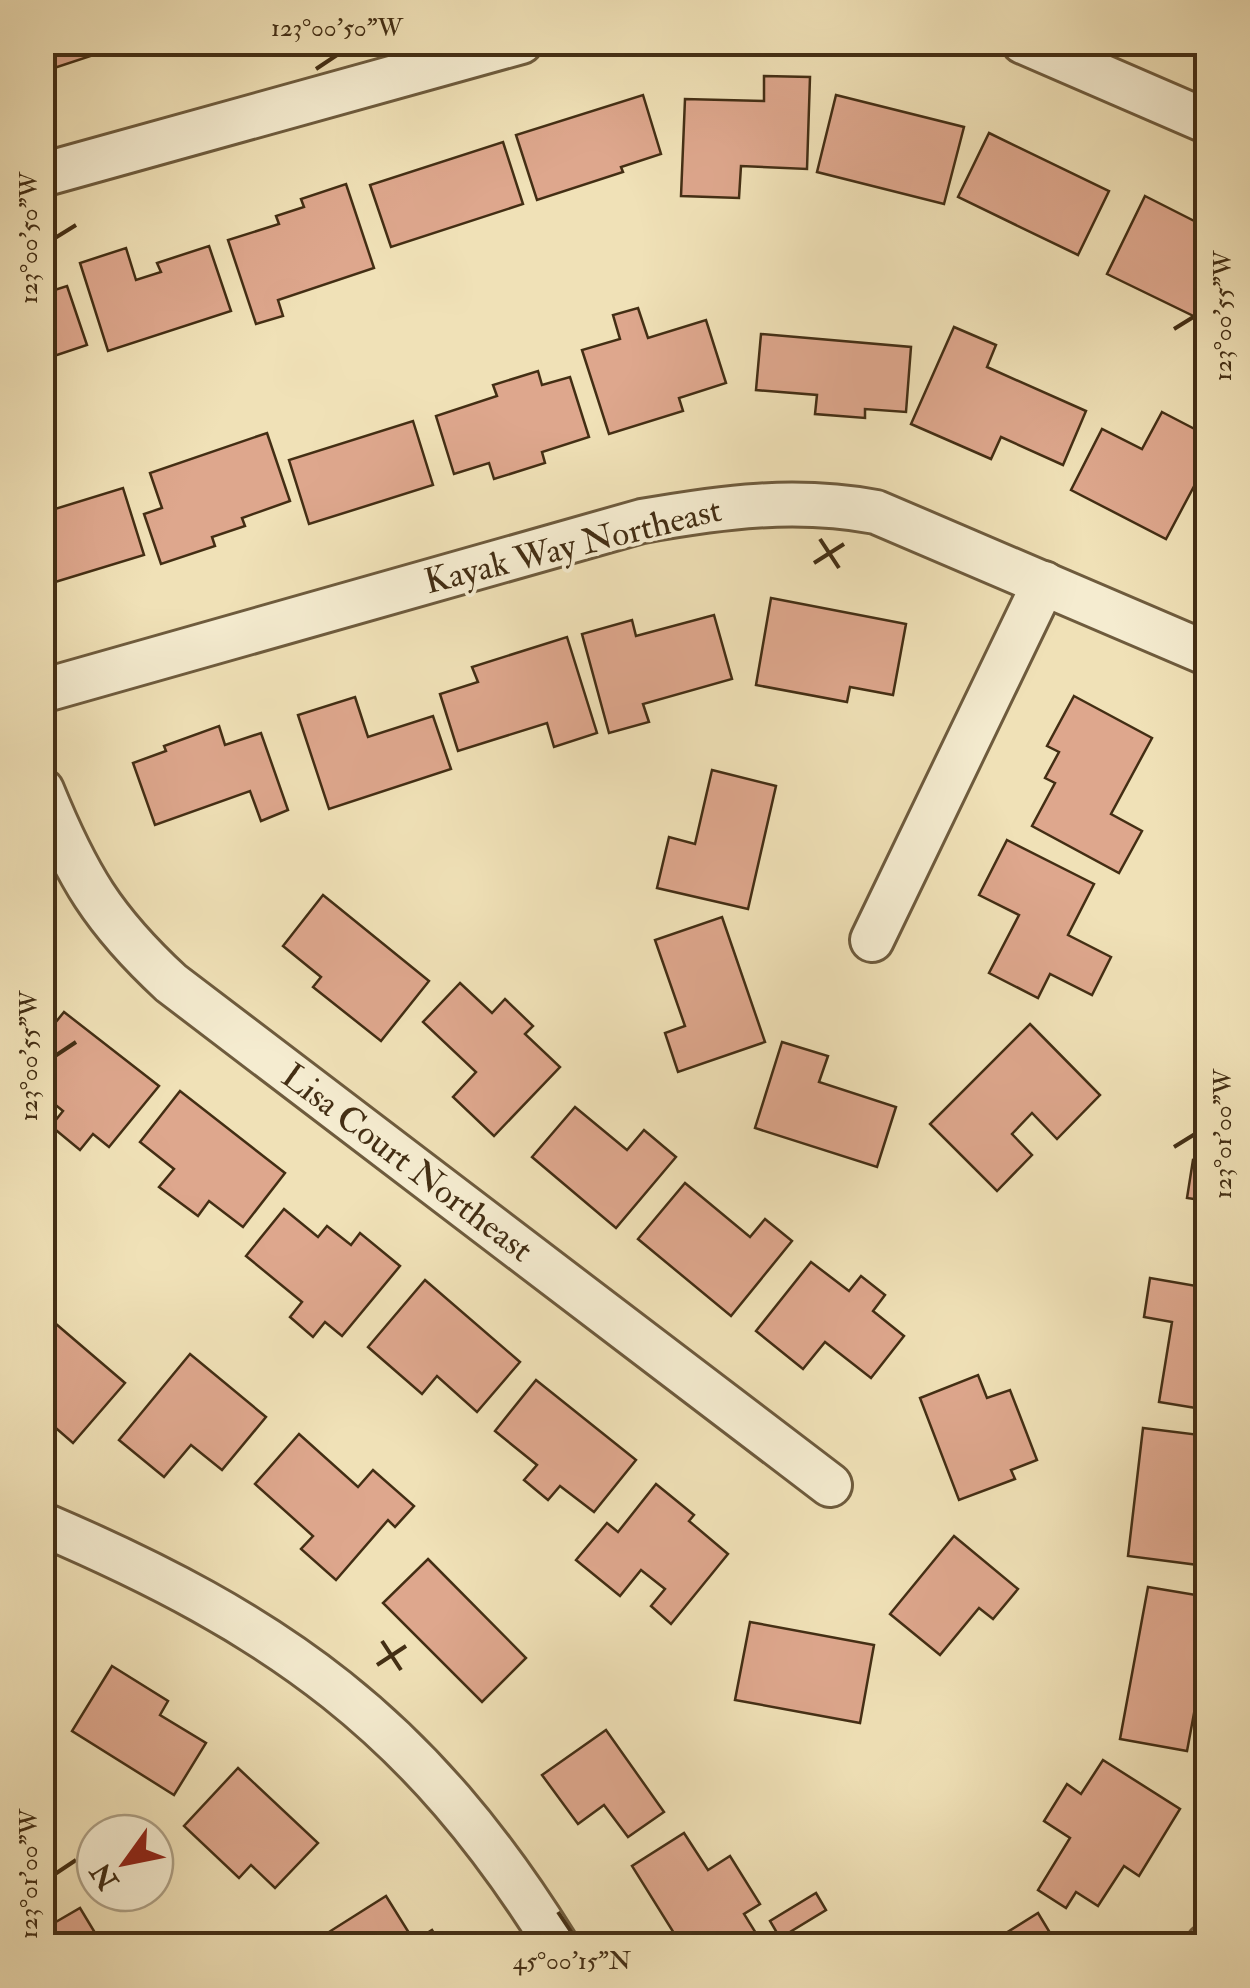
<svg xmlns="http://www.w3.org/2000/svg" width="1250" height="1988" font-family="'IM FELL Double Pica',serif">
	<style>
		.building { fill: #dea78d; stroke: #432e14; stroke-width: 2.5 }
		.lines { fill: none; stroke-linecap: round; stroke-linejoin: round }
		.street-casing { stroke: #6e5b3d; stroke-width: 48 }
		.street { stroke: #f5ecd0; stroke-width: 42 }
		.ticks { fill: none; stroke: #432e14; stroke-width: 4 }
		.labels { text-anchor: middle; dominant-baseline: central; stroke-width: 8; stroke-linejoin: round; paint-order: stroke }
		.street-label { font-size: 35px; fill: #432e14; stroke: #f5ecd0 }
		.neatline { fill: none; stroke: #432e14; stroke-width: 4 }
		.ticks-label { font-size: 25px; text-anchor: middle; fill: #432e14 }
	</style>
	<rect width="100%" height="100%" fill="#f0e1b7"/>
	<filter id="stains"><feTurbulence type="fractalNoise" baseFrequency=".002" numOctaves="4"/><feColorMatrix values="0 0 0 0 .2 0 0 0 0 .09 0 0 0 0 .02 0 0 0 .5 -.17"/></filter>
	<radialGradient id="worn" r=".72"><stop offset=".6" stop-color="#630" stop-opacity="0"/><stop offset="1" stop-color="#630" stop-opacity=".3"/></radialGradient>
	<g class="building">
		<path d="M42,42H114L115,48L42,72Z"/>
		<path d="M764,76L810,77L807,169L741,166L739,198L681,196L685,99L764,101Z"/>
		<path d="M643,95L661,154L621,167L623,172L537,200L516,135Z"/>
		<path d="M836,95L964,127L944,204L817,172Z"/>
		<path d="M989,133L1109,191L1078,255L958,197Z"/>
		<path d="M503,142L523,204L391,247L370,185Z"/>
		<path d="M346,184L374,268L278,300L283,316L256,324L228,240L279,224L276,216L304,207L301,199Z"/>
		<path d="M1145,196L1208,228V323L1107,274Z"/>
		<path d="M209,246L231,311L108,351L80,263L126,248L136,280L161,272L157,263Z"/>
		<path d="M67,286L87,345L42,360V294Z"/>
		<path d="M638,308L648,338L706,320L726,383L679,398L683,411L609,434L582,350L620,339L613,315Z"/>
		<path d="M954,327L996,345L987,367L1086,411L1063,465L1001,437L991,459L911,424Z"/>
		<path d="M761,334L911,347L906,412L865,409V418L815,414L817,395L756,390Z"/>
		<path d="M538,371L542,385L570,377L589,437L542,452L545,463L494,479L489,463L454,474L436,416L497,396L493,385Z"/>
		<path d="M1162,412L1208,436V460L1166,539L1071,490L1102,429L1142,449Z"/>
		<path d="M413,421L433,485L309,524L289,460Z"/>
		<path d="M267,433L290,501L242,518L245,526L212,537L215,546L161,564L144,514L162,508L150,473Z"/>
		<path d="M123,488L144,555L42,586V513Z"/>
		<path d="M771,598L906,624L893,695L850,687L847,702L756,685Z"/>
		<path d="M714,615L732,679L643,704L649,722L609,733L582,634L632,620L636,636Z"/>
		<path d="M567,637L597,733L554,747L547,723L458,751L440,694L478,682L472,667Z"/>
		<path d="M1074,696L1152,738L1111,814L1142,831L1119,873L1032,826L1055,783L1045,778L1059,752L1047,746Z"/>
		<path d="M355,697L368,737L433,716L451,769L329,809L298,715Z"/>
		<path d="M219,726L225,745L261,733L288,810L261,821L250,791L155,825L133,763L166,751L164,746Z"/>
		<path d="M712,770L776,786L748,909L657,888L669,837L695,844Z"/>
		<path d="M1007,840L1094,884L1068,935L1111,957L1092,995L1050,974L1038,998L989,973L1019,915L979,895Z"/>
		<path d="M323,895L429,981L381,1041L313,987L321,977L283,946Z"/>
		<path d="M722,917L765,1042L678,1072L665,1033L685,1026L655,940Z"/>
		<path d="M460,983L492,1013L505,999L533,1026L525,1034L560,1067L494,1136L453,1097L476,1072L423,1022Z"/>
		<path d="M64,1012L159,1086L109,1147L93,1134L80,1150L51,1126L63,1111L42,1094V1039Z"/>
		<path d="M1030,1024L1100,1095L1057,1139L1032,1113L1012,1134L1032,1155L997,1191L930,1124Z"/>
		<path d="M782,1042L828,1056L819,1082L896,1107L877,1167L755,1128Z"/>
		<path d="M180,1091L285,1173L243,1227L209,1201L198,1216L159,1187L174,1169L140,1142Z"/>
		<path d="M575,1107L627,1150L644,1130L676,1157L616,1228L532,1157Z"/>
		<path d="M1193,1160L1208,1162V1201L1187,1198Z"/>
		<path d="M685,1183L750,1237L765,1219L792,1241L731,1316L638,1239Z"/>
		<path d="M284,1209L318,1237L327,1226L351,1245L360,1233L400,1266L342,1336L325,1322L313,1337L290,1317L302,1302L246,1256Z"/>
		<path d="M1208,1221V1261L1201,1260Z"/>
		<path d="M811,1262L849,1291L861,1276L885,1295L873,1311L904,1336L871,1378L825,1342L803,1369L756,1331Z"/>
		<path d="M1150,1278L1208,1288V1410L1159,1402L1172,1322L1144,1317Z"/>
		<path d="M425,1280L520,1362L477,1412L437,1376L422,1394L368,1347Z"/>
		<path d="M42,1312L125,1383L73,1443L42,1416L47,1407L42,1403Z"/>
		<path d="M190,1354L266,1417L222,1470L191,1445L164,1477L119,1440Z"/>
		<path d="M978,1375L987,1398L1010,1390L1037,1460L1011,1470L1015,1479L959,1500L920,1398Z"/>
		<path d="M536,1380L636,1460L594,1512L560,1486L548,1500L524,1480L537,1465L495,1431Z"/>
		<path d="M1143,1428L1208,1436L1206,1566L1128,1556Z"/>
		<path d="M299,1434L358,1487L373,1470L414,1506L395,1527L388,1520L336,1580L301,1549L313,1536L255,1484Z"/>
		<path d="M656,1484L694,1515L689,1521L728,1554L671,1624L651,1606L665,1589L641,1570L620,1596L576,1560L607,1523L618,1532Z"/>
		<path d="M954,1536L1018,1589L993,1619L979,1608L940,1655L890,1614Z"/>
		<path d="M428,1559L526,1658L482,1702L383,1603Z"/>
		<path d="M1148,1587L1208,1597V1638L1187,1751L1120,1739Z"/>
		<path d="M750,1622L874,1645L860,1723L735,1700Z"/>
		<path d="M112,1666L168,1701L160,1715L206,1743L174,1795L72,1731Z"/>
		<path d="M606,1730L664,1812L628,1837L604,1805L578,1824L542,1775Z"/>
		<path d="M1103,1760L1180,1809L1139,1876L1124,1866L1098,1906L1076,1892L1066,1908L1038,1890L1070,1838L1044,1821L1067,1784L1081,1794Z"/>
		<path d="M238,1768L318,1843L275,1888L251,1865L239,1878L184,1826Z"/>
		<path d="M684,1833L708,1870L730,1856L760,1904L744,1914L764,1946H682L632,1866Z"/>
		<path d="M816,1893L826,1910L780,1938L770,1921Z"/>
		<path d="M386,1896L414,1941L432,1930L442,1946H327L321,1937Z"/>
		<path d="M80,1908L103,1946H47L42,1930Z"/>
		<path d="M1038,1913L1058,1946H985Z"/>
	</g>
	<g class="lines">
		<g class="street-casing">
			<g id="street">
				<path d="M1023,42L1208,122"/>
				<path d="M42,175L521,42"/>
				<path d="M42,691L642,521C722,507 795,497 876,512L1208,654"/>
				<path d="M42,790C77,876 103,920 171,983L830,1485"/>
				<path d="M872,940L1044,583"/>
				<path d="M42,1524C278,1625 420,1725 557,1946"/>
				<path d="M1207,1946L1208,1945"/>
			</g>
		</g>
		<use href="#street" class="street"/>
	</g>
	<path class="ticks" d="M316,69L337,55M55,238L76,225M1174,329L1195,316M820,539L839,568M814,563L844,544M55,1056L76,1042M1174,1147L1195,1134M382,1641L401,1670M377,1665L406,1646M55,1874L76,1860M558,1912L572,1933"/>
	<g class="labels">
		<g class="street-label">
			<text transform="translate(573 546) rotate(-14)">Kayak Way Northeast</text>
			<text transform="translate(407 1163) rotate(37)">Lisa Court Northeast</text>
		</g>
	</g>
	<rect width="1250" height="1988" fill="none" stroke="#f0e1b7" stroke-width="110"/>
	<g transform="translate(125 1863) rotate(237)"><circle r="48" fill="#f5ecd0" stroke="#aea085" stroke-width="2.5"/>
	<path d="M0-8L18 38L0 25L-18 38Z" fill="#8f2418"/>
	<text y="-15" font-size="28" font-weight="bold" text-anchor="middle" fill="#432e14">N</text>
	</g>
	<rect x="55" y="55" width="1140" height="1878" class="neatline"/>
	<g class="ticks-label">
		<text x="337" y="36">123°00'50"W</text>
		<text transform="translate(28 238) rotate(-90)" y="9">123°00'50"W</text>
		<text transform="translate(1222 316) rotate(-90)" y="9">123°00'55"W</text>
		<text transform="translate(28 1056) rotate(-90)" y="9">123°00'55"W</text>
		<text transform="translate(1222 1134) rotate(-90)" y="9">123°01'00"W</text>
		<text transform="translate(28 1874) rotate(-90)" y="9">123°01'00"W</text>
		<text x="572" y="1969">45°00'15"N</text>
	</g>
	<rect width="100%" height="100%" filter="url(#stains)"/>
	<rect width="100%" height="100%" fill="url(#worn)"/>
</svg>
